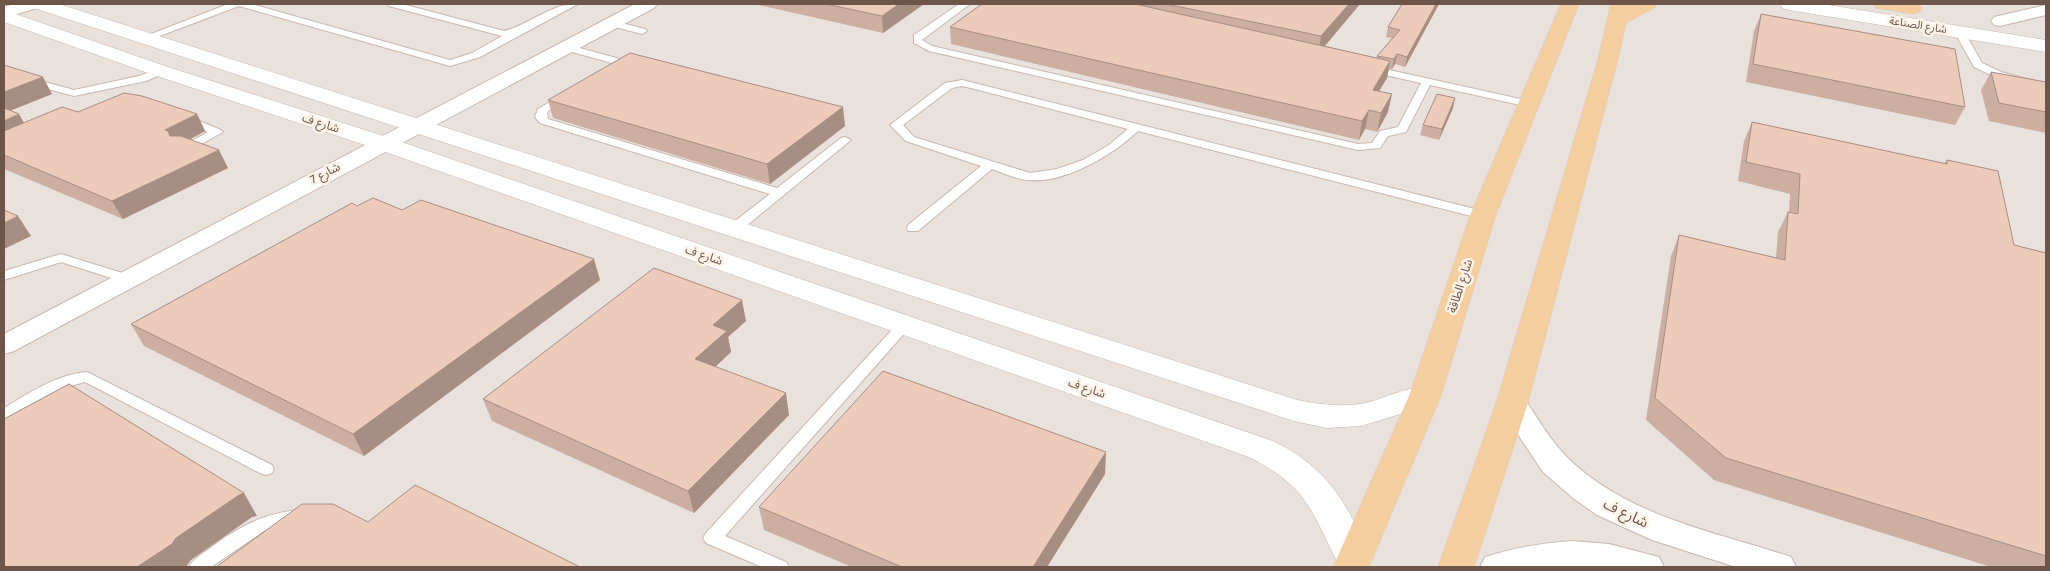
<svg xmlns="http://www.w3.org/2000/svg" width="2050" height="571" font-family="'Fira Sans','Noto Sans Arabic',sans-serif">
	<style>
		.industrial { fill: #e9e1dc }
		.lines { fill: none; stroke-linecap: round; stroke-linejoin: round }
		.lane-casing { stroke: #cbb8ac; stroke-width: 2 }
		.street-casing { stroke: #cbb8ac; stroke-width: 2 }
		.secondary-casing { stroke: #ceb7a9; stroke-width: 1 }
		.primary-casing { stroke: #d6cfcc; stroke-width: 1 }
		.lane { fill: #fff; fill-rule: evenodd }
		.street { fill: #fff; fill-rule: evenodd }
		.secondary { fill: #fff; fill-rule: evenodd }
		.primary { fill: #f4ce9e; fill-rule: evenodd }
		.wall { fill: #ccafa1 }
		.shaded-wall { fill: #a68e83 }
		.building { fill: #edcbbb; stroke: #a68e83 }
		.labels { text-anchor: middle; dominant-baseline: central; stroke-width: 5; stroke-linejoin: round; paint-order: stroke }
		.far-street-label { font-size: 11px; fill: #6e554a; stroke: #fdf3e6 }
		.street-label { font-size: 12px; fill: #6e554a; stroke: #fdf3e6 }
		.near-street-label { font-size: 15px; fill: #6e554a; stroke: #fdf3e6 }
	</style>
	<rect width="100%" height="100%" fill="#faeee1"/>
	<rect class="industrial" x="4" y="4" width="2042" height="563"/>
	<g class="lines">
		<g class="lane-casing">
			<g id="lane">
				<path d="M228,4H251L450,60L472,53L502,36L389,6L388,4H402L504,31C529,25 553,2 578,4L480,57L450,66L239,6L149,40L141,38Z"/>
				<path d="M959,4H970L922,40L932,46L1358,144L1372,143L1380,131L1398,127L1421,83L1367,71V67L1371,66L1529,101L1534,104L1529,107L1430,85L1406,132L1388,136L1380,148L1358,150L929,51L914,43V35Z"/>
				<path d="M610,20L645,29L647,31L642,34L607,25V21Z"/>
				<path d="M1959,28L1964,31L1982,63L2001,72L2046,84V90L1993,76L1974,67L1954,31Z"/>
				<path d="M565,44L638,64L639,66L634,69L561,49V45Z"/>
				<path d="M161,68L165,69V73L146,81L74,96L4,77V71L74,90L139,76Z"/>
				<path d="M962,80L1487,212L1489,215L1483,219L1138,131C1113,155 1064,184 1028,180C1016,179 1003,173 992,169L918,231H908L907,228L908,225L981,166L906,141L890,125L945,83ZM962,86L975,89L1128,129L1109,145L1083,160L1057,169L1030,173L914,137L903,125L952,88Z"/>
				<path d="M565,93L570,96L547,112L548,119L777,188L841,138L845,137L851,140L740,231H730L729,228L730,225L770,194L540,123L535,117L538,109Z"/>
				<path d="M185,115L221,130L223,132L187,152H179V148L208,132L181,120V116Z"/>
				<path d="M61,254L132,276L134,279L127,283L61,262L4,280V271Z"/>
				<path d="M905,319L910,321L912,324L910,327L725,536L786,562L789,567H762L706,543L703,538L706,533L900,321Z"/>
				<path d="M87,372L272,465L274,469L272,473L266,475L260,473L85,382L60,389L4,420V408C31,392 55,375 87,372Z"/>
				<path d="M302,510L308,512L311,517L308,522L286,525L264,531L211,567H189C193,559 202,554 209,549C238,527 265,512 302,510Z"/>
			</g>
		</g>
		<g class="street-casing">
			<g id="street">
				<path d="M14,4H40L37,8L4,18V7Z"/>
				<path d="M635,4H657L654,8L14,351L4,354V334Z"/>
				<path d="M2046,5V15L2000,26L1994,25L1991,21L1994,17Z"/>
				<path d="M1512,393L1523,396C1538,419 1552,444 1573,463C1634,518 1716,532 1791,557L1796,567H1736L1652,540L1597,515L1573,498L1543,472L1497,403L1501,396Z"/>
				<path d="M1572,541L1609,544L1659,557L1664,567H1480L1485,557C1513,548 1542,543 1572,541Z"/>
			</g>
		</g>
		<g class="secondary-casing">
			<g id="secondary">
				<path d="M32,4H59L1297,400C1319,404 1338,407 1360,404C1385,400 1411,382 1436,389L1441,396L1436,403L1361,426L1327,428L1294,421L34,8Z"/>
				<path d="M1780,4H1822L2046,40V52L1789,10L1782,8Z"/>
				<path d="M4,10L168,67L390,138L1273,441C1330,469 1347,504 1372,560L1368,567H1340C1311,512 1310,488 1249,457L374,148L154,75L4,22Z"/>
			</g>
		</g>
		<g class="primary-casing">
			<g id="primary">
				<path d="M1561,4H1579L1496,215L1441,396L1369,567H1333L1409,396L1470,215Z"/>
				<path d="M1611,4H1629V6L1633,4H1656L1654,8L1626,23L1618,59L1528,403L1474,567H1438L1496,403L1598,59Z"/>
				<path d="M1874,4H1918L1922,8L1920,12L1913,14L1876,8Z"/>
			</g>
		</g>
		<use href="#lane" class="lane"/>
		<use href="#street" class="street"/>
		<use href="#secondary" class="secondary"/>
		<use href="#primary" class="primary"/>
	</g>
	<g class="wall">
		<path d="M754,4H924L883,33Z"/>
		<path d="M982,4H1360L1325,46L1376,58L1377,56L1392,38L1386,37L1388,27L1402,4H1439L1405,67L1395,64L1392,69H1389L1387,78L1379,91L1388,112L1377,132L1365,129L1359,140L951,44L950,27Z"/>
		<path d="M1761,14L1965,107L1955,125L1746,82L1754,31Z"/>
		<path d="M4,65L52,94L10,111L24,123L78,112L197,114L205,131L190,139L228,168L123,219L4,169Z"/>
		<path d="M1991,72L2046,82V133L1989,121L1981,90Z"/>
		<path d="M548,100L845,126L770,184L553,118Z"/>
		<path d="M1453,108L1439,140L1420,135L1423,125Z"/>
		<path d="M1752,122L1944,164L1947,160L2014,245L2046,253V567H1991L1714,480L1646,420L1671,256L1679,235L1776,258L1778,232L1788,212H1789L1790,194L1738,181L1744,141Z"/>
		<path d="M357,206L402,210L600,280L364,456L144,346L131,324Z"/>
		<path d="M746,321L728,337L731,352L715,367L789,415L694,513L492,421L483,399Z"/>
		<path d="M1105,474L1047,567H852L764,530L759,507Z"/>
	</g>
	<g class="shaded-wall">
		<path d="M899,4H924L883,33L882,16Z"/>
		<path d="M1349,4H1360L1318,54L1321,36Z"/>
		<path d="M1436,4H1439L1405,67L1407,57Z"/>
		<path d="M1397,54L1395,64L1392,69L1394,59Z"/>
		<path d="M1390,61L1387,78L1369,108L1373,90Z"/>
		<path d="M43,77L52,94L4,113V92Z"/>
		<path d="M1392,94L1388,112L1377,132L1381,113Z"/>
		<path d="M1455,98L1453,108L1439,140L1442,129Z"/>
		<path d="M843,107L845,126L770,184L767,164Z"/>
		<path d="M1369,110L1365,129L1359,140L1362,121Z"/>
		<path d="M19,114L29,132L4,143V121Z"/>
		<path d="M197,114L205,131L176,147L165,130Z"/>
		<path d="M219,150L228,168L123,219L112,201Z"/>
		<path d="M18,216L31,236L4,249V223Z"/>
		<path d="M594,259L600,280L364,456L353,434Z"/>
		<path d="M742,300L746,321L728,337L731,352L700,381L695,359L713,325Z"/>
		<path d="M786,393L789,415L694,513L688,491Z"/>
		<path d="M1106,452L1105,474L1047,567H1033Z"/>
		<path d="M244,493L257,516L252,517L191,560L186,567H137L176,538L239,495Z"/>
	</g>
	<g class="building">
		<path d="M826,4H899L882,16Z"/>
		<path d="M982,4H1135L1390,61L1373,90L1392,94L1381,113L1369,110L1362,121L950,27Z"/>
		<path d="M1166,4H1349L1321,36Z"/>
		<path d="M1402,4H1436L1407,57L1397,54L1394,59L1377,56L1400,30L1388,27Z"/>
		<path d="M1761,14L1955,49L1965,107L1753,64Z"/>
		<path d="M630,53L843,107L767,164L548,100Z"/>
		<path d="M4,65L43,77L4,92Z"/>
		<path d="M1991,72L2046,82V112L1999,103Z"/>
		<path d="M124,93L142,96L197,114L165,130L168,131L170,136H181L219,150L112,201L4,155V131L62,107L78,112Z"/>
		<path d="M1437,94L1455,98L1442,129L1423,125Z"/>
		<path d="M4,108L19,114L4,121Z"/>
		<path d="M1752,122L1947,164V160L1998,171L2014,245L2046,253V556L1726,458L1655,398L1679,235L1785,260L1788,212L1798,214L1800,174L1746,162Z"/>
		<path d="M373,198L402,210L421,200L594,259L353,434L131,324L352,203L357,206Z"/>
		<path d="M4,210L18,216L4,223Z"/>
		<path d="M654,268L742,300L713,325L727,331L695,359L786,393L688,491L483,399Z"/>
		<path d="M883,371L1106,452L1033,567H902L759,507Z"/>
		<path d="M69,384L244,493L239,495L176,538L172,544L137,567H4V419Z"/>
		<path d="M415,485L580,567H216L302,504H333L368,522Z"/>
	</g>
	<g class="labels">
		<g class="far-street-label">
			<text transform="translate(1918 25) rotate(9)">شارع الصناعة</text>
		</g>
		<g class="street-label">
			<text transform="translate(321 123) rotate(18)">شارع ف</text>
			<text transform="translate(325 173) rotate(-28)">شارع 7</text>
			<text transform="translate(704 255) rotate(19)">شارع ف</text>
			<text transform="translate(1460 286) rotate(-72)">شارع الطاقة</text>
			<text transform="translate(1087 388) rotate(19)">شارع ف</text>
		</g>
		<g class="near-street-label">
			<text transform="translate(1626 513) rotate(26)">شارع ف</text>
		</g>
	</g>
	<rect width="2050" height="571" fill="none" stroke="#6e554a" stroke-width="10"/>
</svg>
